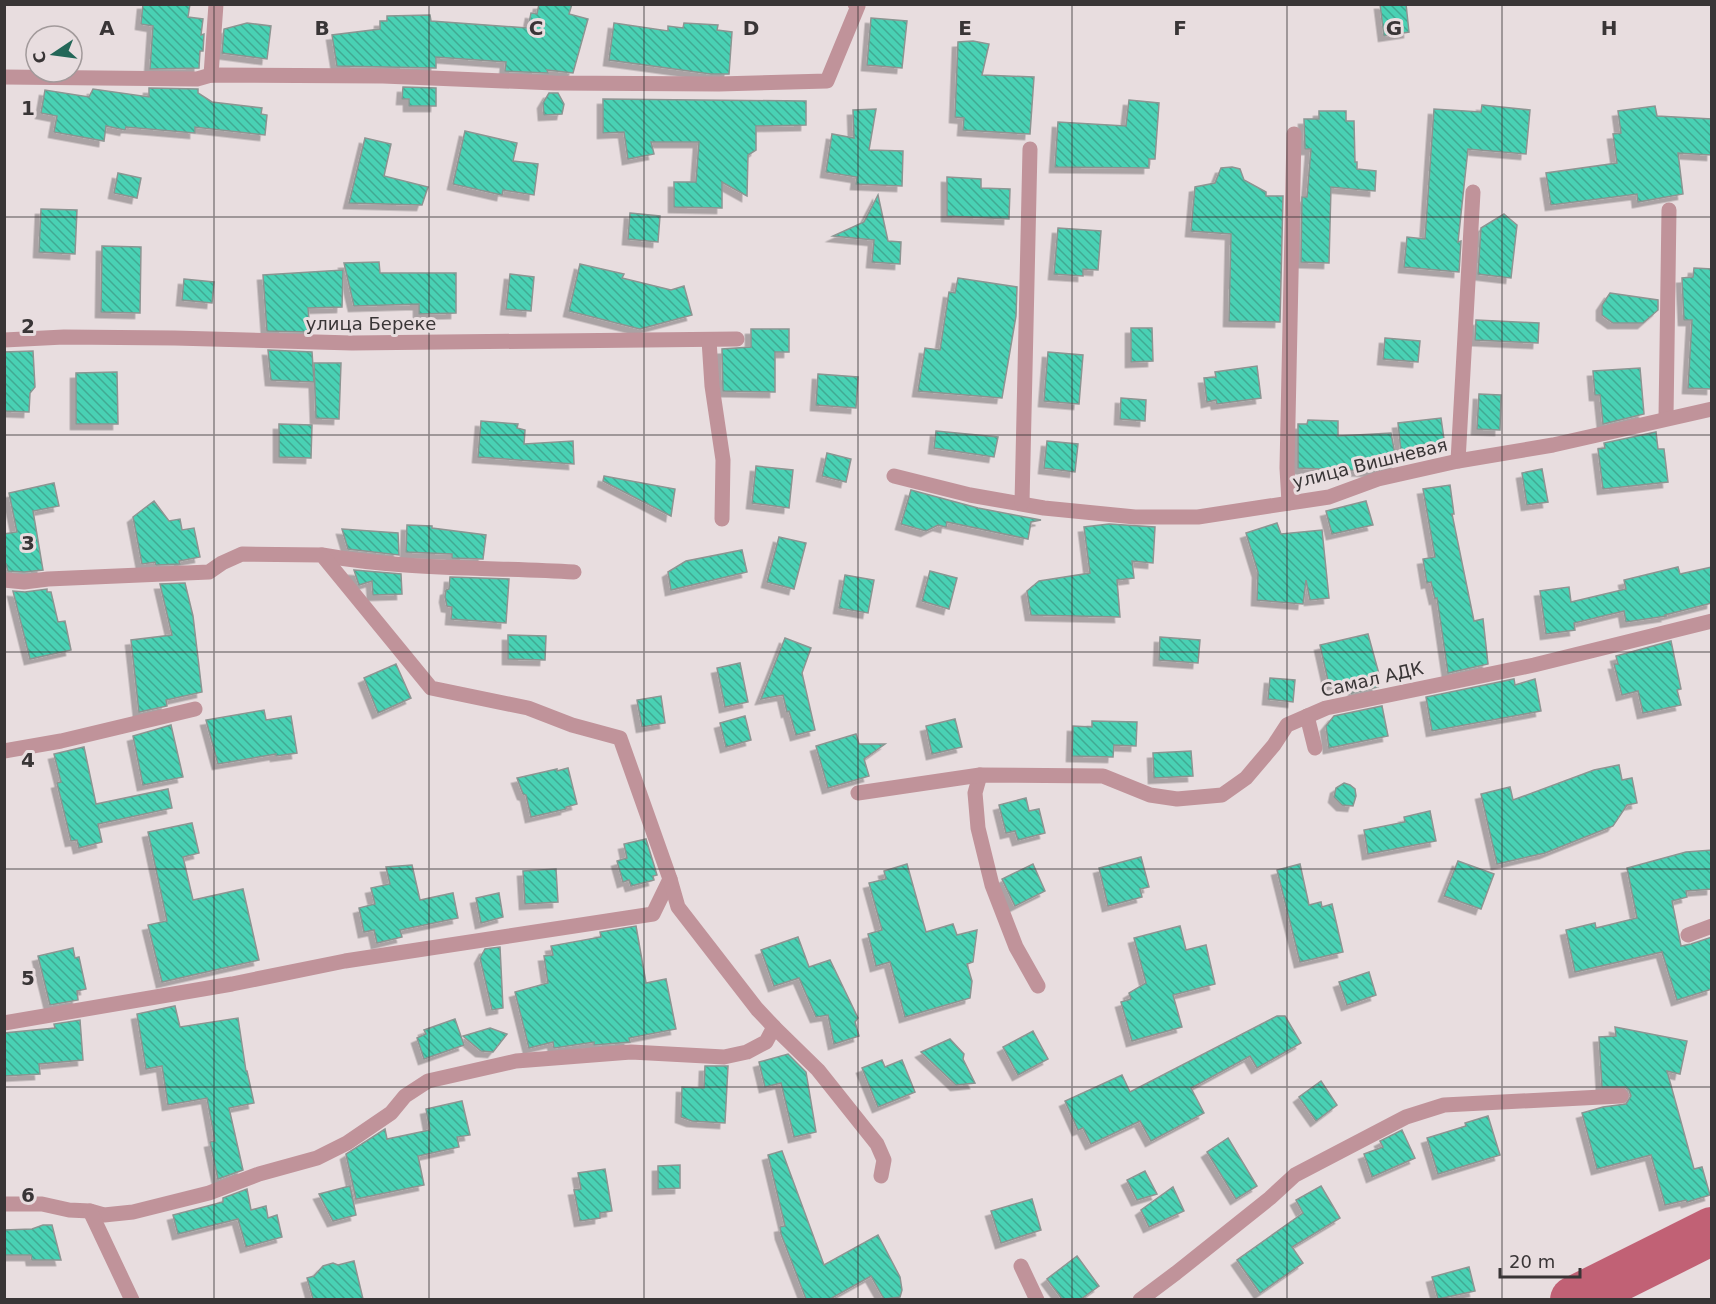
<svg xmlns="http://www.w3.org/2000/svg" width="1716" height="1304" font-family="'DejaVu Sans',sans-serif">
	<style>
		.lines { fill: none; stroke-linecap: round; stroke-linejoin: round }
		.river { stroke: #c16175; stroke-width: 48 }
		.building { fill: url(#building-back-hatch); stroke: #8c9592; stroke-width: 1.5; filter: url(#shadow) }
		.minor { stroke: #c0939a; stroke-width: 15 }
		.grid { fill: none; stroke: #393536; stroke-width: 1.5; stroke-opacity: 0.55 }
		.labels { text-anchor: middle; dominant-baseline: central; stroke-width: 6; stroke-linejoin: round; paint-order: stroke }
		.street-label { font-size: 18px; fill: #393536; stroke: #e8dddf }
		.grid-label { font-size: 20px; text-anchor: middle; font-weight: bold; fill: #393536; stroke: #e8dddf; stroke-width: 6; stroke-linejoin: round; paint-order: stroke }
	</style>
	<defs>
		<pattern id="building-back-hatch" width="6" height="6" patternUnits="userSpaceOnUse" patternTransform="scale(1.5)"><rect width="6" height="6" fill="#4ad1b4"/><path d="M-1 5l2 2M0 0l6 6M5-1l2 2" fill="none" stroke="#3faa93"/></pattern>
		<filter id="shadow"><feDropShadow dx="-5.5" dy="5.5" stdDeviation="0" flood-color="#0004"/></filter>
	</defs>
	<rect width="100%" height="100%" fill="#e8dddf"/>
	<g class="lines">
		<path class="river" d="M1574,1300L1712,1231"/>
	</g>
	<g class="building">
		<path d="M143,4H190L188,17L203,19L201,35L204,34L203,51H200L199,68L150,69L153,26L141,24Z"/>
		<path d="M539,4H572L569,14L588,19L573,73L547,70L548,73L505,71L506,62L436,57V68L337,66L332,35L380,29V21H387V16L430,15L431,21L528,28L531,13L537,14Z"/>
		<path d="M1380,4H1406L1409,32L1384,36Z"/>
		<path d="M871,18L907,21L902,68L867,65Z"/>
		<path d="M247,23L271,26L267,59L222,53L224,29Z"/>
		<path d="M614,23L668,31V26L683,28L684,23L718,25L717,30L732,32L729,74H711L609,60Z"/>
		<path d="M973,41L989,44L982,75L1034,77L1030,134L963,130L964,118L955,117L958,42Z"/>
		<path d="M403,87L436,88V106H409V99H402Z"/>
		<path d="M149,88L198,89V93L212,102L262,108L261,114L267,115L265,135L195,127V133L126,127L125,130L106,126L104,141L54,132L57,116L41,113L45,90L89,97L93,89L149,97Z"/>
		<path d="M549,93H558L564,104L562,114L544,115L543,103Z"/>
		<path d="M603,99L806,101V125L756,126V150L748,155L747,196L722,182V208L674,207V182H696L699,142H651L654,154L628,159L624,132L603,133Z"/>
		<path d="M1129,100L1159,103L1155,159H1149V168L1055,167L1058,122L1126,126Z"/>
		<path d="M1482,105L1530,110L1526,154L1468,149L1458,242L1461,241L1459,272L1404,267L1407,237L1425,239L1434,109L1481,112Z"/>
		<path d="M1655,106L1657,116L1712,119V155L1678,153L1683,194L1638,202L1637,194L1551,205L1546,173L1617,163L1613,134L1621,133L1618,111Z"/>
		<path d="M876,109L869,150L903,151L902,186L856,184L857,177L826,172L832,134L854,138L853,110Z"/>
		<path d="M1319,111H1346V121H1354L1355,162H1357V169L1376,171L1375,191L1331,187L1329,263L1301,262L1302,197H1307L1311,149H1305L1304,119H1319Z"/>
		<path d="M465,131L517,143L513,161L538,164L534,195L503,190L502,195L453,184Z"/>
		<path d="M365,138L391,144L384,176L428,187L422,205L349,203Z"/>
		<path d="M1232,167L1240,169L1244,180L1266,192V196H1283L1280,322L1229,321L1231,234L1191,231L1195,187L1215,183L1221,168Z"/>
		<path d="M118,173L141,178L137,198L114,193Z"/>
		<path d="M947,177L981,179V188L1010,189L1009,219L947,216Z"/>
		<path d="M878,195L888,241L901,242L900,264L872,262L874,240L833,236L864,222Z"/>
		<path d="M41,209L77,210L75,254L39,252Z"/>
		<path d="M630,213L660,216L658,242L628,239Z"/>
		<path d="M1504,214L1517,225L1511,278L1478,274L1481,228Z"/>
		<path d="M1058,228L1101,231L1098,270L1083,269V276L1054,274Z"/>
		<path d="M102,246L141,247L140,313L101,312Z"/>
		<path d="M379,262L380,273H456V313L419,314V304L354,306L344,263Z"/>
		<path d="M580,264L624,274L622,278L671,290L684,286L692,315L640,329L569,311Z"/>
		<path d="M1694,268L1712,269V389L1688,388L1692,320H1684L1682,278L1693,277Z"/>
		<path d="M343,270L342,307L308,308L310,332L267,331L263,275Z"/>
		<path d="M510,274L534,277L531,311L506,309Z"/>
		<path d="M958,278L1017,287L1016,316L1002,398L918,391L925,348L940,350L949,292L955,293Z"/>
		<path d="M184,279L214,282L212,303L182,300Z"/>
		<path d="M1610,293L1658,300V310L1643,323H1613L1602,315V305Z"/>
		<path d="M1476,320L1539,323L1538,343L1475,340Z"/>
		<path d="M1131,328H1152L1153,361L1131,362Z"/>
		<path d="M751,329H789V352H775V392L723,391L722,349L751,347Z"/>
		<path d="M1385,338L1420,341L1418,362L1383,359Z"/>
		<path d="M268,350L312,352L314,382L271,380Z"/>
		<path d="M33,351L35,387L30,393L29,412L4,411V352Z"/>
		<path d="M1048,352L1083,355L1079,404L1044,401Z"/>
		<path d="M314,363H341L339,419L316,418Z"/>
		<path d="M1257,366L1261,398L1217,404L1216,400L1207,402L1204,378L1216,377L1215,372Z"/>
		<path d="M1640,368L1644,414L1603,424L1600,395H1595L1593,371Z"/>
		<path d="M117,372L118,424H76V373Z"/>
		<path d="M818,374L858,377L856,408L816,405Z"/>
		<path d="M1479,394L1501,395L1500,430L1477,429Z"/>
		<path d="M1121,398L1146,400L1145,421L1120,419Z"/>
		<path d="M1441,418L1445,446L1401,451L1398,423Z"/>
		<path d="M1308,420L1338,421V436L1391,433L1397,465L1370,471L1298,468V424H1307Z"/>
		<path d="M481,421L518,424L517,428L525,430L524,444L573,441L574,464L478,457Z"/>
		<path d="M279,424L312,425L311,458L279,457Z"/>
		<path d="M936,431L998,437L994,457L934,448Z"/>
		<path d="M1656,432L1658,449H1664L1668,482L1603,489L1598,449L1605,448L1604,443Z"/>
		<path d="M1047,441L1078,444L1075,472L1044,468Z"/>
		<path d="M827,453L851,459L846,482L822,476Z"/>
		<path d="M756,466L793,470L789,508L752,503Z"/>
		<path d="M1542,469L1548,502L1527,505L1522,473Z"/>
		<path d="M604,476L675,489L671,516L603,481Z"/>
		<path d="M54,483L59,506L33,511L43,570L24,572L8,571L6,564H4V534L17,532L9,493Z"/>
		<path d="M1450,485L1454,514H1452L1474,621L1483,619L1488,664L1448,673L1437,598L1435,599L1431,582L1427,583L1423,559L1435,557L1423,489Z"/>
		<path d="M911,490L978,508L1041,520L1031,522L1028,539L947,522L946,527L938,525L926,531L901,524Z"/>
		<path d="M154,501L169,521L180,519L182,530L194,528L200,557L179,561L180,564L156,565L155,562L142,564L133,517Z"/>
		<path d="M1366,501L1373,525L1332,534L1326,511Z"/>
		<path d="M1277,523L1281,534L1322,530L1329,598L1310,600L1306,580L1303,604L1257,600L1258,572L1246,533Z"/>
		<path d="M1109,524L1155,527L1153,563L1132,561L1134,578L1117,580L1120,617L1031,615L1027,591L1039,581L1090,573L1084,527Z"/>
		<path d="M407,525L432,526V528L486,535L483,559L452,558V554L406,552Z"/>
		<path d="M342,529L398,533L399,555L348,549Z"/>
		<path d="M779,537L806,543L794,589L767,582Z"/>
		<path d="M742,550L747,572L671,590L668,572L686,561Z"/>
		<path d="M1678,567L1680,574L1712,567V603L1665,615L1666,616L1626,622L1624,611L1574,623L1575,630L1546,634L1540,591L1569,587L1571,602L1626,589L1624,580Z"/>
		<path d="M354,570L401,574L402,594L373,595L372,581L359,585Z"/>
		<path d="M930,571L957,578L949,609L922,601Z"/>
		<path d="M845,575L874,580L868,613L839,608Z"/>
		<path d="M450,577L509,579L506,623L451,619L452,607L447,606L445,597L446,590L449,589Z"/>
		<path d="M185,583L193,616L202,692L166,700L167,706L139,712L131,640L172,635L160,584Z"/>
		<path d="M47,589V592H51L58,622L65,621L71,650L30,659L13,591L25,592Z"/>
		<path d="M1368,634L1379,674L1375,675L1378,687L1352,693L1363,678L1329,685L1320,645Z"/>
		<path d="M508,635L546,636L545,660L508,659Z"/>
		<path d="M1160,637L1200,640L1198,663L1159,660Z"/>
		<path d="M785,638L811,648L802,673L815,730L796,735L789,711L787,712L783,695L761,699Z"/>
		<path d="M1671,641L1681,689L1677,690L1681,705L1643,713L1638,691L1622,695L1614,664H1618L1616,656Z"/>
		<path d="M740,663L748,702L725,707L717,668Z"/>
		<path d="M396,664L411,698L378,713L364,678Z"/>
		<path d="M1270,678L1295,680L1293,702L1268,699Z"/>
		<path d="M1514,679L1515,685L1535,679L1541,711L1432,731L1426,697Z"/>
		<path d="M661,696L665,723L642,727L637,700Z"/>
		<path d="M1382,706L1388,736L1329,748L1326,726L1334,716Z"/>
		<path d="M264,710L266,720L291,716L297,753L276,756V754L218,764L206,720Z"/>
		<path d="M745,716L751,740L726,747L720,723Z"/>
		<path d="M955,719L962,747L932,754L926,726Z"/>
		<path d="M1092,721L1137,722L1136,746L1114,745L1113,757L1072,756L1073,726L1092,727Z"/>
		<path d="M171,725L183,777L143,785L133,736Z"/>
		<path d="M856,734L859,744H885L864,759L869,776L828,788L816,746Z"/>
		<path d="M84,747L96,804L168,789L172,808L98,824L102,842L79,848L77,840L71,841L57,783L61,782L54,754Z"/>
		<path d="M1191,751L1193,776L1154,778L1153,753Z"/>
		<path d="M1619,765L1622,780L1632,778L1637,803L1627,805L1613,826L1545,853L1497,864L1481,794L1510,787L1513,800L1594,770Z"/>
		<path d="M568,768L577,804L566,807V809L531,817L526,795L523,794L517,778L557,769V771Z"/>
		<path d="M1344,783L1350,785L1355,789L1356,796L1353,806L1342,805L1334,797L1336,788Z"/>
		<path d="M1026,798L1029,811L1039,809L1045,833L1018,840L1015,831L1006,833L999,805Z"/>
		<path d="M1430,811L1436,841L1368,854L1364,830L1405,822L1404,817Z"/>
		<path d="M192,823L199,853L183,857L193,900L243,889L259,960L162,982L148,925L167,921L148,832Z"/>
		<path d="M646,839L657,875L653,876L654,880L631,886L629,880L623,882L617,861L627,858L624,844Z"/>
		<path d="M1712,850V889L1686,891L1687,897L1672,901L1681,946L1691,944L1712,937V989L1677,1000L1662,952L1575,972L1566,930L1595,923L1596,928L1637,918L1627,868L1686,852Z"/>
		<path d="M1141,857L1149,887L1140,889L1142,897L1108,906L1099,868Z"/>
		<path d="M1458,861L1494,874L1481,909L1444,896Z"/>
		<path d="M907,864L926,932L953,924L957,935L977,930L973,962L967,964L972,981L970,998L905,1017L890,962L876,966L868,934L882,930L869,883L886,879L884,871Z"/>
		<path d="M1033,864L1045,891L1015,906L1002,879Z"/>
		<path d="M1300,864L1309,905L1321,902L1322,907L1332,904L1343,952L1300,962L1277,870Z"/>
		<path d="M412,865L420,900L453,893L458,918L400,930L402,937L377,943L374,930L364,932L359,908L375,904L371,888L390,884L386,867Z"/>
		<path d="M556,869L558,902L525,904L523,871Z"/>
		<path d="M499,893L503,917L481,923L476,898Z"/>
		<path d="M636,926L646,983L666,979L676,1029L629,1038L630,1042L594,1045V1042L554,1048L553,1042L529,1048L515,992L548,983L544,956L553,955L551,946L601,937L600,932Z"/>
		<path d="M1180,926L1186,950L1206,945L1215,984L1173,995L1182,1027L1132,1041L1121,1002L1131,999L1129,993L1146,983L1134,938Z"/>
		<path d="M798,937L809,967L830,960L858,1018L855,1022L859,1036L834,1044L828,1015L816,1017L799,978L774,986L761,950Z"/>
		<path d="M500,947L503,1008L492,1010L480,958L485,949Z"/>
		<path d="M73,948L75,958L79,957L86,989L77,991L78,1000L50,1005L38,956Z"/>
		<path d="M1369,972L1376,995L1347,1005L1339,982Z"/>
		<path d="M175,1006L180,1027L238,1018L246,1071H247L254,1103L229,1108L243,1170L218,1179L210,1142L215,1141L207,1098L168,1105L162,1066L146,1069L137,1014Z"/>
		<path d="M1277,1016H1285L1301,1043L1257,1068L1250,1056L1191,1088L1204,1113L1151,1141L1140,1121L1091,1144L1083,1128L1078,1130L1065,1101L1122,1075L1130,1092Z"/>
		<path d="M455,1019L464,1045L424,1059L417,1038L426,1034L424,1030Z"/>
		<path d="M80,1020L83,1060L39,1064L40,1074L4,1076V1033L55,1028L54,1024Z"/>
		<path d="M1615,1027L1687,1041L1680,1074L1667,1071L1694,1169L1702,1167L1710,1195L1687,1202L1686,1200L1665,1205L1651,1155L1597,1169L1582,1113L1603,1107L1626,1104L1631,1096L1629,1090L1625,1087H1602L1599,1037L1616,1036Z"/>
		<path d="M490,1028L507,1034L493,1052L481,1051L463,1036Z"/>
		<path d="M1033,1031L1048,1059L1018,1075L1003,1047Z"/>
		<path d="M950,1039L964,1054L963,1059L975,1083L956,1085L921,1052Z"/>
		<path d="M788,1054L806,1072L816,1132L794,1137L781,1083L765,1087L759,1062Z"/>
		<path d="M882,1060L885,1067L902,1060L915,1092L878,1107L862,1068Z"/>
		<path d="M705,1066H728L725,1123L692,1121L681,1117L682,1087L704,1088Z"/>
		<path d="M1321,1081L1337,1105L1316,1121L1299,1097Z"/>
		<path d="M462,1101L470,1135L457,1137L459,1147L418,1156L424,1185L356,1199L346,1154L385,1129L387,1139L430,1130L426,1109Z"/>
		<path d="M1488,1116L1500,1155L1438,1174L1427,1138L1466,1126L1465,1123Z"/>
		<path d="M1402,1130L1415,1158L1372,1177L1364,1154L1383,1147L1380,1141Z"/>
		<path d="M1228,1138L1257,1186L1236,1199L1207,1152Z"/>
		<path d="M782,1151L824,1265L878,1235L900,1277L902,1290L900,1297L884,1299L871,1276L830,1299H806L781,1234L780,1227L785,1226L768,1155Z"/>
		<path d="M680,1165V1188L658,1189V1166Z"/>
		<path d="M605,1169L612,1211L600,1213V1218L580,1221L574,1190L581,1189L578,1173Z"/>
		<path d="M1145,1171L1157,1194L1137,1200L1127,1180Z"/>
		<path d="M350,1186L356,1215L333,1221L319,1194Z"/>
		<path d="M1321,1186L1340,1218L1292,1247L1303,1263L1260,1293L1237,1260L1303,1213L1296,1200Z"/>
		<path d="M1173,1187L1184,1211L1149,1227L1141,1210Z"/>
		<path d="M247,1189L251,1210L266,1206L268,1218L277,1215L282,1237L246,1247L238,1219L178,1234L173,1215L223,1202V1198Z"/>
		<path d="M1032,1199L1041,1230L1001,1243L991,1211Z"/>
		<path d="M43,1225H52L61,1260H32L31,1255H4V1230L32,1229Z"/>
		<path d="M1077,1256L1099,1286L1081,1299H1062L1047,1279Z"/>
		<path d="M354,1261L363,1299H313L307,1278L314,1276L323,1266L333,1263L338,1265Z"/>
		<path d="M1469,1267L1475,1291L1438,1299L1432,1277Z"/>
	</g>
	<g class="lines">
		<g class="minor">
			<path d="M211,75L216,4"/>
			<path d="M4,77L197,79L211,75L383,76L554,83L719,84L827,81L858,6L855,4"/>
			<path d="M4,340L64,337L175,338L352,343L737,339"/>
			<path d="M709,340L712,386L723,460L722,519"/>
			<path d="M1666,418L1669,210"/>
			<path d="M1458,461L1473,192"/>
			<path d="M894,476L970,495L1044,508L1135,517H1198L1329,497L1378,479L1458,461L1553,445L1712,409"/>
			<path d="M1022,503L1030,149"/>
			<path d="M1289,503L1287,468L1294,134"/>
			<path d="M322,555C405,570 490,567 574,572"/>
			<path d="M4,580L24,582L48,579L209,572L222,563L242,554L322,555L431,688L528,708L572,725L620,738L670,879L653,914L345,961L232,984L4,1023"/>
			<path d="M1307,716L1315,748"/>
			<path d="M4,751L61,741L195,709"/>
			<path d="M980,775L975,793L978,828L992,885L1016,947L1038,986"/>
			<path d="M858,793L980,775L1103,776L1150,795L1177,799L1222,795L1246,778L1274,745L1287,725L1326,708L1534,665L1712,621"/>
			<path d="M670,879L678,907L757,1009L774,1027"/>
			<path d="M1688,935L1712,926"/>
			<path d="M4,1204H42L69,1210L90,1211L104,1215L133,1212L209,1193L259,1174L317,1158L347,1143L391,1113L405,1096L428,1081L516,1061L631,1052L724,1057L747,1052L766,1042L774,1027L818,1070L877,1144L884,1160L881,1176"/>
			<path d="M90,1211L132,1300"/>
			<path d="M1021,1266L1037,1300"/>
			<path d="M1140,1300L1176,1273L1270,1198L1295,1175L1406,1117L1444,1105L1621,1096"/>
		</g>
	</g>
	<path class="grid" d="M214,4V1300M429,4V1300M644,4V1300M858,4V1300M1072,4V1300M1287,4V1300M1502,4V1300M4,217H1712M4,435H1712M4,652H1712M4,869H1712M4,1087H1712"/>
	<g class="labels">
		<g class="street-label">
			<text x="371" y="323">улица Береке</text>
			<text transform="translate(1370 463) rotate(-14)">улица Вишневая</text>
			<text transform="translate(1372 679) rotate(-13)">Самал АДК</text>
		</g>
	</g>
	<g class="grid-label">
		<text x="107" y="35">A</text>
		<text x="322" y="35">B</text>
		<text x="536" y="35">C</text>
		<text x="751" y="35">D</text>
		<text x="965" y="35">E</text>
		<text x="1180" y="35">F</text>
		<text x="1394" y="35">G</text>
		<text x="1609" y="35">H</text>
		<text x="28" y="115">1</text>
		<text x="28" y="333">2</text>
		<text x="28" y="550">3</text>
		<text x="28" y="767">4</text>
		<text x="28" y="985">5</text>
		<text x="28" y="1202">6</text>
	</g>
	<rect width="1716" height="1304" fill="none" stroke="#393536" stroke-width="12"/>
	<g transform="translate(54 54) rotate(257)"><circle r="28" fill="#e8dddf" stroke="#a29a9b" stroke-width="1.5"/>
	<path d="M0-4.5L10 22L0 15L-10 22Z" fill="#236758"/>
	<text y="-9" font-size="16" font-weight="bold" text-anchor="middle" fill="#393536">С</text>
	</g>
	<path d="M1500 1268v9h80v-9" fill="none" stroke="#393536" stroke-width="3"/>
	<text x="1509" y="1268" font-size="18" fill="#393536" stroke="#e8dddf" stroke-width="4.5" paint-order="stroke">20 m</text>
</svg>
